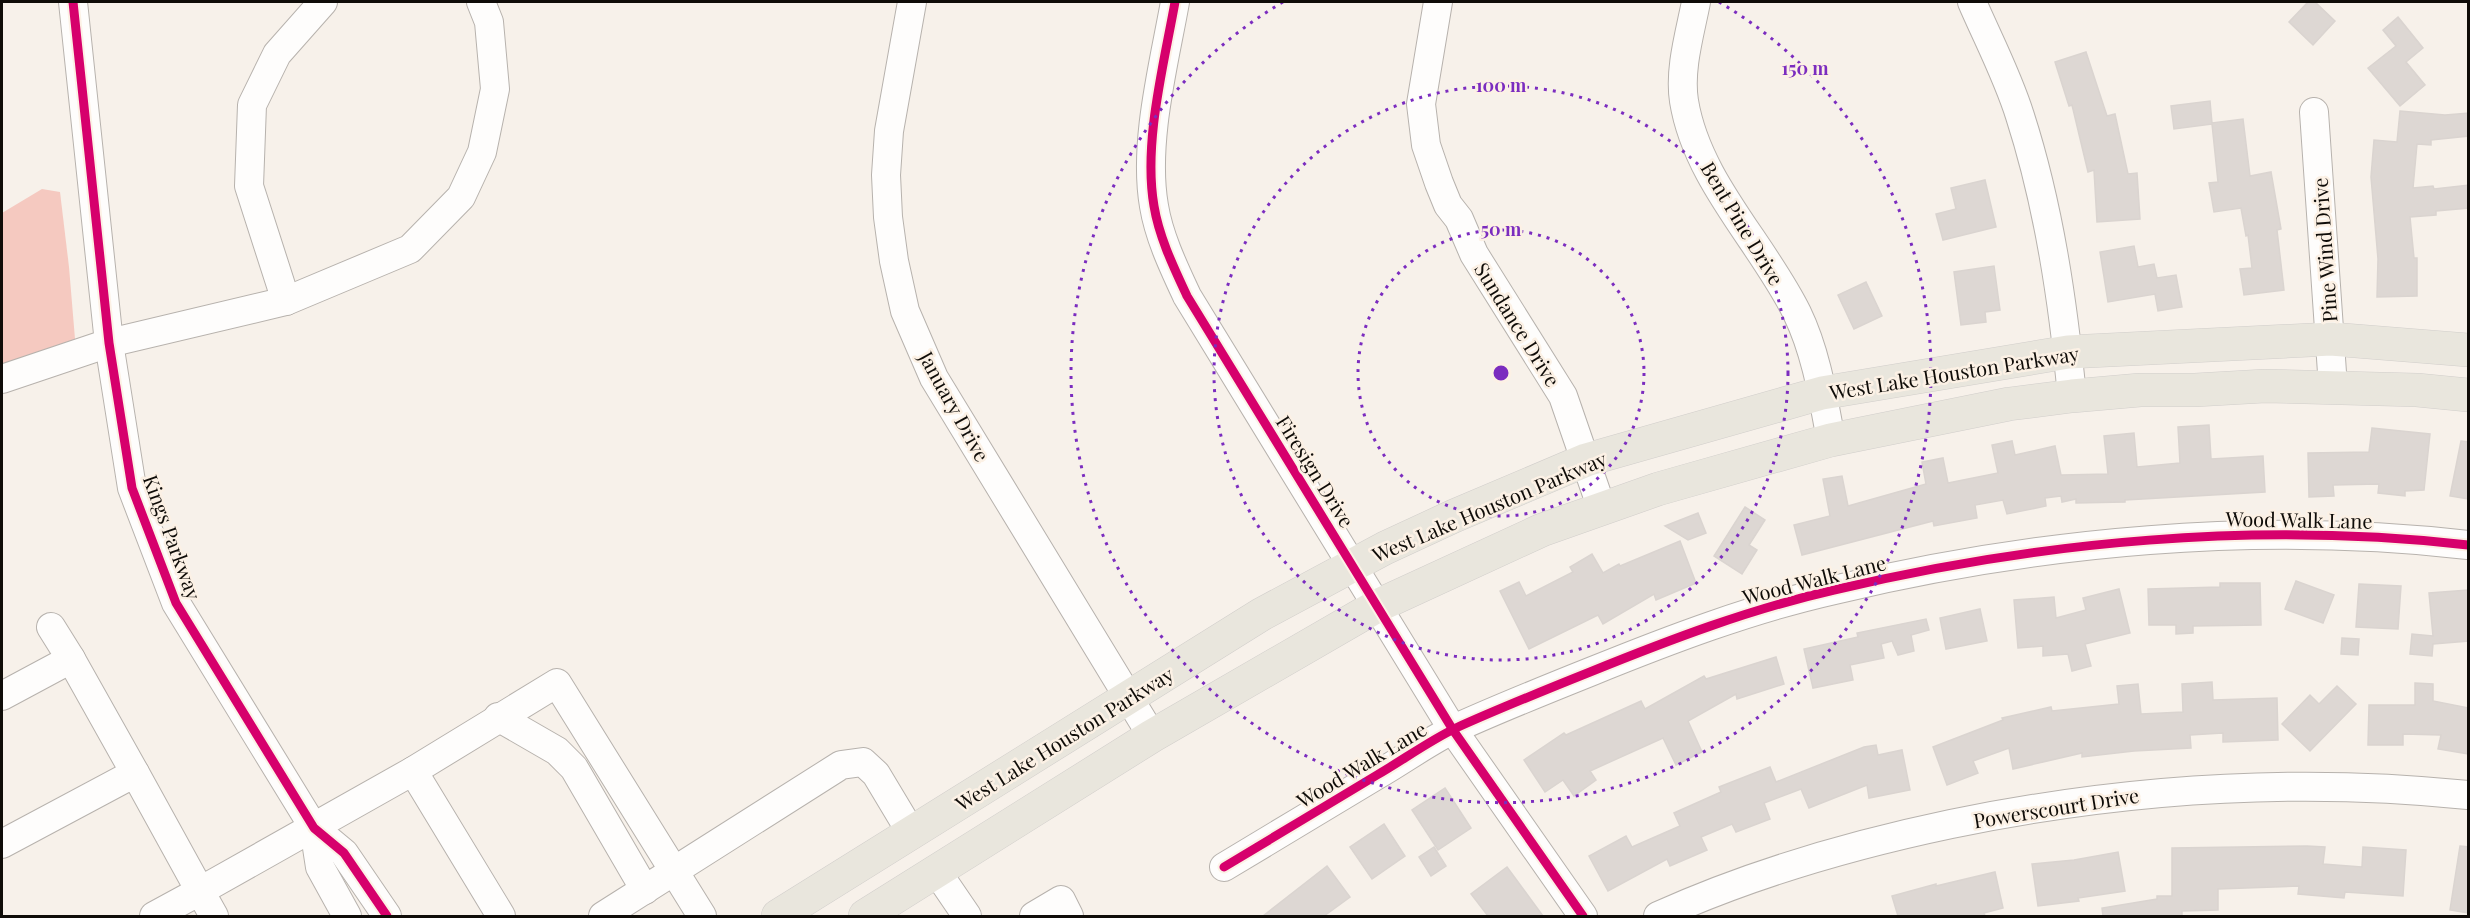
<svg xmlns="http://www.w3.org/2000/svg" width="2470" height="918" font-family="'Playfair Display',serif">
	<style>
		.green { fill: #f5c9c0 }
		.building { fill: #ddd7d3; stroke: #dad4d0; stroke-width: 1.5 }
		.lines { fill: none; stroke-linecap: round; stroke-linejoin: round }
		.minor-casing { stroke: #b7b2ad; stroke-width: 30 }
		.major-casing { stroke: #d1cecb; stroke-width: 34 }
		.minor { stroke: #fefdfc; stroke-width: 28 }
		.major { stroke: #e9e6dd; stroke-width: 33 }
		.cycleway-casing { stroke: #fcf1e5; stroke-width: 13 }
		.cycleway { stroke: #d6006c; stroke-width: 9 }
		.ring { fill: none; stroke: #7b2cbf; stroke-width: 3; stroke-dasharray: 3 6 }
		.labels { text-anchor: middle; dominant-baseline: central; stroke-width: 5; stroke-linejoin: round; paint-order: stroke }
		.street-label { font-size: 20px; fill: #0f0c08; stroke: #fcf1e5 }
		.centre { fill: #7b2cbf; stroke: #fcf1e5; stroke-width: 3 }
		.ring-label { font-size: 18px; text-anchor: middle; font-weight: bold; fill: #7b2cbf; stroke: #fcf1e5; stroke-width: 5; stroke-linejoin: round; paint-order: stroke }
	</style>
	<rect width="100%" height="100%" fill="#f7f1ea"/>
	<path class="green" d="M42,189L60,192L69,267L75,339L53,349L2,366V213Z"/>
	<g class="building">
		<path d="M2308,2H2315L2335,21L2313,45L2289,22Z"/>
		<path d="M2398,17L2423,48L2406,62L2425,85L2400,106L2368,68L2396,46L2383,30Z"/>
		<path d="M2086,52L2107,116L2115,114L2128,174L2137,173L2140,219L2097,222L2094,170L2088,172L2072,105L2069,106L2055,62Z"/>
		<path d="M2210,101L2212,123L2243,119L2250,176L2271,172L2281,229L2277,230L2284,290L2244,295L2240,269L2252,268L2248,235L2246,236L2241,208L2214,212L2209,183L2218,182L2212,124L2174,129L2171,106Z"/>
		<path d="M2400,111L2445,115L2469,113V136L2431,140V145L2417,144L2413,188L2433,186L2434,189L2469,185V208L2436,211V215L2410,217L2414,258H2417V296L2377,297L2378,259L2371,177L2374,140L2397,142Z"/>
		<path d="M1985,180L1996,227L1943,240L1936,214L1956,209L1951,188Z"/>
		<path d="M2134,246L2138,267L2154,264L2157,278L2176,275L2182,307L2158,311L2155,294L2108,302L2100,252Z"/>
		<path d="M1994,266L2000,310L1985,312L1986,322L1961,325L1954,272Z"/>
		<path d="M1866,282L1882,316L1854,329L1838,295Z"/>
		<path d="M2209,425L2211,459L2263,456L2265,492L2125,500V502L2076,503V499L2062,502L2061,496L2045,498L2046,506L2007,514L2003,500L1975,505L1977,518L1934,526L1933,521L1802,555L1794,525L1830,516L1823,479L1842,476L1848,506L1926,484L1922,462L1943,458L1948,483L1998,473L1992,445L2012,441L2015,455L2055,446L2061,475L2108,474L2104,436L2134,433L2137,467L2180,463L2178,427Z"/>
		<path d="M2372,428L2430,434L2424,490L2405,491V496L2378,493L2379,484L2333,485L2334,496L2309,497L2308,453L2369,452Z"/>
		<path d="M2461,441L2469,442V499L2450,496Z"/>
		<path d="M1745,507L1765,520L1749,545L1757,550L1742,574L1714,556Z"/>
		<path d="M1698,513L1706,533L1688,540L1665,526Z"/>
		<path d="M1680,541L1696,583L1656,600L1654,594L1603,624L1598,615L1529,649L1500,591L1519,582L1526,596L1573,572L1570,567L1592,554L1603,573L1619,564L1620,566Z"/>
		<path d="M2296,581L2334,595L2323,623L2285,609Z"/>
		<path d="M2220,583H2260L2261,625L2193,626V633L2176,634V625H2149L2148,589L2220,587Z"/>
		<path d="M2359,584L2401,586L2398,629L2356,627Z"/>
		<path d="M2119,589L2130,633L2085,644L2091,666L2072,671L2068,654L2043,656V646L2018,648L2014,600L2054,597L2056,618L2086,610L2083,598Z"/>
		<path d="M2468,590L2469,641L2433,644L2432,656L2410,654L2412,634L2433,636L2429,593Z"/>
		<path d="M1980,609L1987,641L1946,649L1940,618Z"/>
		<path d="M1926,619L1929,630L1911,635L1914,651L1898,655L1892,641L1881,644L1884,658L1850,665L1853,680L1813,688L1804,649L1858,637L1857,633Z"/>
		<path d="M2342,638L2359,639L2358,655L2341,654Z"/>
		<path d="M1776,657L1784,684L1737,699L1736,694L1688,721L1702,752L1676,765L1663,738L1590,771L1596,780L1574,796L1563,780L1545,792L1524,760L1564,733L1566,735L1641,701L1645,709L1704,676L1706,679Z"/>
		<path d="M2212,682L2213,700L2277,698L2278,740L2223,742V733L2190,735L2191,748L2134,751L2082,757V753L2013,769L2009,748L1973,761L1978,773L1947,785L1933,747L2003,720L2002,718L2051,707L2052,711L2119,704L2117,686L2138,684L2141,714L2183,712L2182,684Z"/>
		<path d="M2415,683L2433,684V701L2469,708V754L2438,749L2441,735L2403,734V745H2368L2369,705H2415Z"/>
		<path d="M2337,686L2356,704L2310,751L2282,724L2310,695L2319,704Z"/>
		<path d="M1876,745L1878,755L1902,750L1910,790L1869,798L1867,785L1809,808L1801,789L1764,803L1770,819L1736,832L1732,824L1701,837L1707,850L1670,866L1667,859L1608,891L1589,856L1626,836L1632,847L1680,826L1674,813L1721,792L1719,787L1770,767L1776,782L1864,747Z"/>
		<path d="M1445,788L1471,828L1438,850L1412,810Z"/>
		<path d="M1384,824L1405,856L1372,879L1350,847Z"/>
		<path d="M2307,846L2325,847L2323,864L2362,867L2363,847L2406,850L2403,896L2345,892L2344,898L2298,894L2299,886L2218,889V910L2182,911V916H2103L2102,908L2157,899V896H2172V848Z"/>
		<path d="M2460,846L2469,847V913L2450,910Z"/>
		<path d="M1434,847L1446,866L1431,876L1419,857Z"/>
		<path d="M2118,852L2125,891L2078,898L2079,901L2038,906L2032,864L2074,860Z"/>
		<path d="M1327,866L1350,897L1324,916H1263Z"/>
		<path d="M1507,867L1543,916H1488L1471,894Z"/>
		<path d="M1995,872L2003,908L1984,913L1985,916H1898L1892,896L1936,884V886Z"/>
	</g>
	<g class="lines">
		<g class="minor-casing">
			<g id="minor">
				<path d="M73,2L109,343L132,488L176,603L314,828L344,853L387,916"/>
				<path d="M912,2L889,131L886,175L888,217L894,261L905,311L934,378L1152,736"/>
				<path d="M1175,2C1164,64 1143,143 1154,206C1159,237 1174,268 1187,296L1453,730L1583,916"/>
				<path d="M1438,2L1421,104L1426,145L1439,183L1448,205L1459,219L1474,254L1563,396L1602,509"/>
				<path d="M1696,2C1690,33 1679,69 1684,101C1697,181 1762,242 1797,313C1816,352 1823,397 1831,440"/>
				<path d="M1972,2C1988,39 2008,77 2020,116C2049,206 2063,302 2072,396"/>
				<path d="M2314,112L2333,387"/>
				<path d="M286,301L249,186L252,105L277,54L323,2"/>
				<path d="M2,379L109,343L286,301L410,249L461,197L482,152L495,89L489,22L481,2"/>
				<path d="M51,627L71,659"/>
				<path d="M2,696L71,659L135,773"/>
				<path d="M498,717L557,751L574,768L645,890"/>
				<path d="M413,771L501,916"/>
				<path d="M314,828L320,867L347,916"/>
				<path d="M2,844L135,773L200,891L413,771L557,683L702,916"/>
				<path d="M1224,867C1275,836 1326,806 1377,775C1403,760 1429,741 1456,728C1500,708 1545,690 1590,672C1669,640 1750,609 1834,590C2040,541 2257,521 2468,545"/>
				<path d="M937,872L967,916"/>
				<path d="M154,916L200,891L214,916"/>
				<path d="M603,916L841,765L863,762L876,774L912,834"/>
				<path d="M1034,916L1061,900L1069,916"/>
				<path d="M1658,916C1751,874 1851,845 1951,824C2121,789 2295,777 2468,795"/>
			</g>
		</g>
		<g class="major-casing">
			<g id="major">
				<path d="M778,916L1262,614L1385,548L1454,516L1586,460L1822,393L2068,352L2331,339L2468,350"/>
				<path d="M865,916L1152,736L1377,606L1542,530L1658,489L1831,440L2009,404L2072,396L2140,390H2195L2265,386L2417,390L2468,395"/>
			</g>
		</g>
		<use href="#minor" class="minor"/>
		<use href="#major" class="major"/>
		<g class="cycleway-casing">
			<g id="cycleway">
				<path d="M73,2L109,343L132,488L176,603L314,828L344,853L387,916"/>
				<path d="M1175,2C1164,64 1143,143 1154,206C1159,237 1174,268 1187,296L1453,730L1583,916"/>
				<path d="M1224,867C1275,836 1326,806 1377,775C1403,760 1429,741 1456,728C1500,708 1545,690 1590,672C1669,640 1750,609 1834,590C2040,541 2257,521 2468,545"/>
			</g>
		</g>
		<use href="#cycleway" class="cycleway"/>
	</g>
	<g class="ring">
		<circle cx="1501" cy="373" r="143"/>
		<circle cx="1501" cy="373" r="287"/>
		<path d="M1719 2A430 430 0 1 1 1283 2"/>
	</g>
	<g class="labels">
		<g class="street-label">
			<text transform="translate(1743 223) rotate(59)">Bent Pine Drive</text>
			<text transform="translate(2324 250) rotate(-94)">Pine Wind Drive</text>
			<text transform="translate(1518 324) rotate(58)">Sundance Drive</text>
			<text transform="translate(1954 372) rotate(-9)">West Lake Houston Parkway</text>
			<text transform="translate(955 406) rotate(61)">January Drive</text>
			<text transform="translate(1316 471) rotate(58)">Firesign Drive</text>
			<text transform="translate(1489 506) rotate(-23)">West Lake Houston Parkway</text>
			<text transform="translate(2299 519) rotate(1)">Wood Walk Lane</text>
			<text transform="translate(173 537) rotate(70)">Kings Parkway</text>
			<text transform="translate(1814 579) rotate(-14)">Wood Walk Lane</text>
			<text transform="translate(1064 738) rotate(-32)">West Lake Houston Parkway</text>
			<text transform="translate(1361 764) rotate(-31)">Wood Walk Lane</text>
			<text transform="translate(2056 807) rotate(-9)">Powerscourt Drive</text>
		</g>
	</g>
	<circle cx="1501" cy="373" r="9" class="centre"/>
	<g class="ring-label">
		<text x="1805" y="75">150 m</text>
		<text x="1501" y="92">100 m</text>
		<text x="1501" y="236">50 m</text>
	</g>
	<rect width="2470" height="918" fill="none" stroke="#0f0c08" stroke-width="6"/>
</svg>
